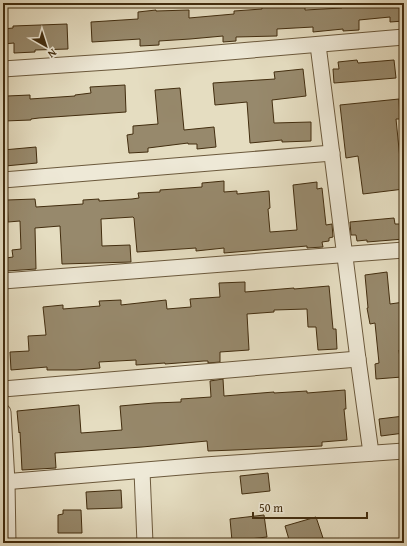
<svg xmlns="http://www.w3.org/2000/svg" width="407" height="546" font-family="'Gentium Book Plus',serif">
	<style>
		.building { fill: #97896c; stroke: #422d0f }
		.lines { fill: none; stroke-linecap: round; stroke-linejoin: round }
		.minor-casing { stroke: #6b593c; stroke-width: 17 }
		.minor { stroke: #eee9d7; stroke-width: 15 }
	</style>
	<rect width="100%" height="100%" fill="#e5ddc1"/>
	<filter id="stains"><feTurbulence type="fractalNoise" baseFrequency=".005" numOctaves="4"/><feColorMatrix values="0 0 0 0 .2 0 0 0 0 .09 0 0 0 0 .02 0 0 0 .5 -.17"/></filter>
	<radialGradient id="worn" r=".72"><stop offset=".6" stop-color="#630" stop-opacity="0"/><stop offset="1" stop-color="#630" stop-opacity=".3"/></radialGradient>
	<g class="building">
		<path d="M262,3H277V5L305,3V10L342,8V4L352,3H404V21L390,22V17L359,20V30L343,31V29L313,32V27L277,29V36L236,37V41L223,42V36L190,39L159,41V45L140,46V39L92,42L91,22L138,19V12L156,10V11L189,10V18L234,14V11L262,9Z"/>
		<path d="M67,24L68,49L35,50V52L14,53V43L3,44V29L13,28V26Z"/>
		<path d="M357,60L358,63L394,60L396,78L334,83L333,69H339L338,62Z"/>
		<path d="M303,69L306,96L272,100L274,123L311,122V141L282,142V140L250,143L247,102L215,105L213,83L275,79L274,72Z"/>
		<path d="M125,85L126,112L39,118L31,119V120L4,121L3,106H7V96L30,95V99L75,96V95L91,93L90,87Z"/>
		<path d="M180,88L184,130L214,127L216,147L197,149V144H188V143L148,148V152L129,153L127,135L133,134V126L158,124L155,90Z"/>
		<path d="M399,99L400,119H396L401,169H404V189L363,194L358,156L346,158L340,105Z"/>
		<path d="M36,147L37,163L5,166L3,150Z"/>
		<path d="M224,181V192L237,191V194L269,191L270,208L268,209L270,232L297,230L293,185L317,182V189L322,188L326,225L332,224L333,237L329,238V241L322,242L323,247L307,248V246L224,253V248L196,251V248L137,252L134,218L133,217L101,219L102,246L130,245L131,262L62,264L60,226L35,228L36,269L7,271L6,258L13,257L12,250L21,249L20,221L8,222L7,200L35,199L36,207L83,204V200L99,199V201L132,199L139,198L138,193L160,192V190L202,187V183Z"/>
		<path d="M394,218L395,224H404V239L367,242V240L357,241L356,235H351L350,222Z"/>
		<path d="M387,272L390,304L404,302V349L399,350L402,377L376,379L375,364L379,363L375,323L370,324L367,308H368L365,275Z"/>
		<path d="M245,282V292L294,288V289L329,286L333,329H336L337,349L318,350L316,327H308L307,309L274,310V312L247,314L249,350L220,352V362L208,363V361H204L165,364V363L136,365V360L99,362L100,368L76,370H47V367L11,370L10,352L29,351L28,336L46,335L43,307L63,305V309L100,306L99,301L121,300V305L166,300L167,309L191,307L190,299L220,297L219,283Z"/>
		<path d="M223,379L224,396L274,392V393L307,391V393L345,390L346,409H344L347,440L322,442V446L235,450L208,451L207,441L142,447L55,453L56,468L22,470L20,432L19,433L17,411L79,405L81,433L122,430L120,406L154,403L181,402V399L211,397L210,381Z"/>
		<path d="M404,416V433L381,436L379,419Z"/>
		<path d="M268,473L270,491L242,494L240,476Z"/>
		<path d="M121,490L122,508L87,509L86,492Z"/>
		<path d="M63,510H81L82,533H58V515L63,514Z"/>
		<path d="M264,515L267,537L232,541L230,519Z"/>
		<path d="M316,517L323,538L307,543H290L285,526Z"/>
	</g>
	<g class="lines">
		<g class="minor-casing">
			<g id="minor">
				<path d="M318,45L358,359L371,453"/>
				<path d="M3,69L123,61L404,37"/>
				<path d="M3,180L332,153"/>
				<path d="M3,281L404,250"/>
				<path d="M3,389L358,359"/>
				<path d="M3,412L7,482L8,543"/>
				<path d="M142,471L145,543"/>
				<path d="M3,482L205,465L404,451"/>
			</g>
		</g>
		<use href="#minor" class="minor"/>
	</g>
	<rect width="407" height="546" fill="none" stroke="#e5ddc1" stroke-width="16"/>
	<rect x="4" y="4" width="399" height="538" fill="none" stroke="#422d0f" stroke-width="2"/>
	<rect x="8" y="8" width="391" height="530" fill="none" stroke="#422d0f"/>
	<g transform="translate(46 46) rotate(141)" stroke="#eee9d7" stroke-width="3" paint-order="stroke">
	<path d="M0-3L7 15L0 10L-7 15Z" fill="#422d0f"/>
	<text y="-6" font-size="11" font-weight="bold" text-anchor="middle" fill="#422d0f">N</text>
	</g>
	<path d="M253 512v6h114v-6" fill="none" stroke="#422d0f" stroke-width="2"/>
	<text x="259" y="512" font-size="12" fill="#422d0f" stroke="#eee9d7" stroke-width="3" paint-order="stroke">50 m</text>
	<rect width="100%" height="100%" filter="url(#stains)"/>
	<rect width="100%" height="100%" fill="url(#worn)"/>
</svg>
